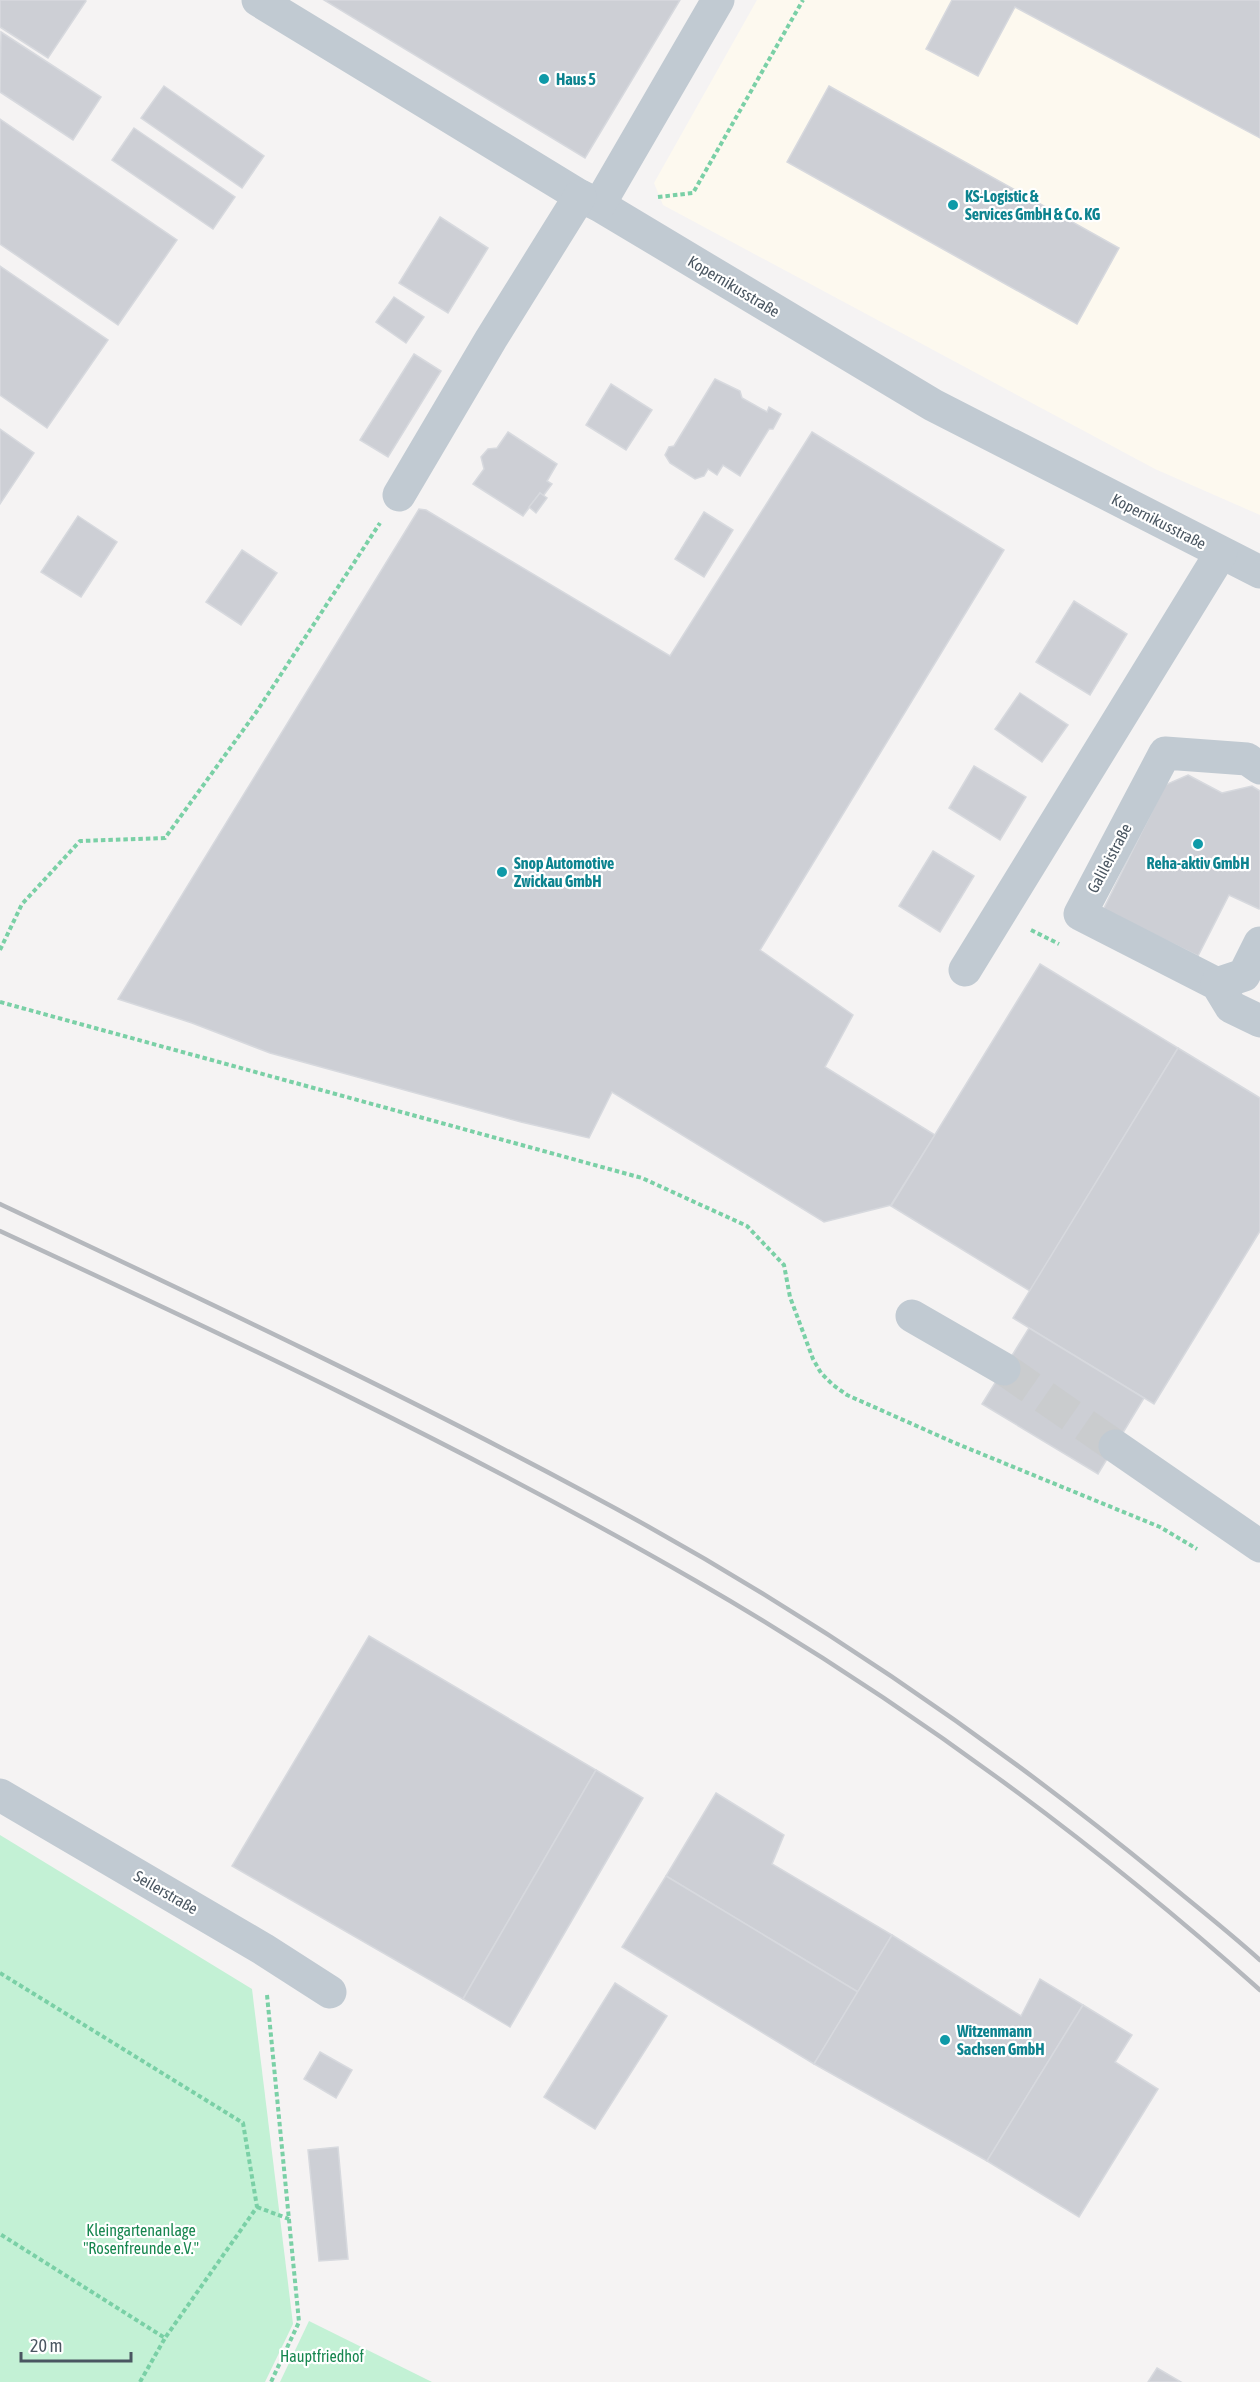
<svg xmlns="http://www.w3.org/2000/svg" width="1260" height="2382" font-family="'Asap Condensed',sans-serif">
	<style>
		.commercial { fill: #fdf9ef }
		.green { fill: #c3f1d5 }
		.building { fill: #cdcfd5; stroke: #d7d9de; stroke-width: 1.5 }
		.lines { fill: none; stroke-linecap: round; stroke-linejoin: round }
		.minor-tunnel { stroke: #caccce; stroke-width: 33; stroke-dasharray: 33 16; stroke-linecap: butt }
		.path { stroke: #7ad0a6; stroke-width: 4; stroke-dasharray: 4.5 3; stroke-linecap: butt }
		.minor { stroke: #c1cad2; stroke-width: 33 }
		.rail { stroke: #b5b8bd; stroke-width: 4.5 }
		.culture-dot { fill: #0f9aa8; stroke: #fff; stroke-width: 2 }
		.labels { text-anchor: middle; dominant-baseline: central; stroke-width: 4.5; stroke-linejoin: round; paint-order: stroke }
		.culture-label { font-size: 16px; font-weight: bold; fill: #0d838f; stroke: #fff; text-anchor: start }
		.street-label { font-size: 16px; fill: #4a5661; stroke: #fff }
		.park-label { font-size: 16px; fill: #17864f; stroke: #fff }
	</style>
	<rect width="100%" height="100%" fill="#f5f3f3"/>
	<path class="commercial" d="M757,0H1260V515L1155,469L663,205L654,183Z"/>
	<g class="green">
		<path d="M0,1835L252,1989L293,2324L265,2382H0Z"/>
		<path d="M309,2321L432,2382H280Z"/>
	</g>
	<g class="building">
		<path d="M0,0H85L86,1L48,58L0,27Z"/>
		<path d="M324,0H680L585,158Z"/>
		<path d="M952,0H1260V138L1015,7L978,76L926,49Z"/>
		<path d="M1,32L101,97L73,140L0,92Z"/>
		<path d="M164,86L264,156L242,188L141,118Z"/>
		<path d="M829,86L1119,248L1077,324L787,162Z"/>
		<path d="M0,119L177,240L118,325L0,244Z"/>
		<path d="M134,128L235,197L213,229L112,160Z"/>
		<path d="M440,217L488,248L448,313L399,283Z"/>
		<path d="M0,266L108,340L47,428L0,395Z"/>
		<path d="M394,297L424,317L406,343L376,322Z"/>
		<path d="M414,354L441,371L388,457L360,440Z"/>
		<path d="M715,379L740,391L742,398L767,412L769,407L781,414L773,429H769L740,476L723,465L717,475L708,469L704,476L695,479L670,463L665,455L669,447L674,446Z"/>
		<path d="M611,384L652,410L626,450L586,425Z"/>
		<path d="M0,429L34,453L0,504Z"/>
		<path d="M508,432L557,464L547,481L552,484L543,496L540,493L523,516L473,484L484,469L481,457L488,449L497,448Z"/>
		<path d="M812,432L1004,550L760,950L853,1015L825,1067L935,1135L891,1205L824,1222L612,1092L589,1138L521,1122L270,1053L192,1023L118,999L419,509L426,510L670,656Z"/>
		<path d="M540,493L547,498L536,513L529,507Z"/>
		<path d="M704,512L733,530L704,577L675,559Z"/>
		<path d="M78,516L117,542L81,597L41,572Z"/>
		<path d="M242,550L277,573L241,625L206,602Z"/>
		<path d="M1074,601L1127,634L1090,695L1036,662Z"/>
		<path d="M1020,693L1068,725L1042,762L995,729Z"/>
		<path d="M974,766L1026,797L1000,840L949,808Z"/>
		<path d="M1188,775L1222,793L1252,786L1260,791V907L1259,909L1229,895L1198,956L1103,910L1165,785Z"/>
		<path d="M933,851L974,876L940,932L899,906Z"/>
		<path d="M1040,964L1178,1048L1030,1291L891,1206Z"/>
		<path d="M1178,1048L1260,1098V1231L1154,1404L1013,1318Z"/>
		<path d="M1029,1328L1144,1398L1098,1474L982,1404Z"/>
		<path d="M369,1636L596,1770L463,1999L232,1866Z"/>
		<path d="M596,1770L643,1798L510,2027L463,1999Z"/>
		<path d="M716,1793L784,1835L772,1864L892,1935L858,1992L666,1876Z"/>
		<path d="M666,1876L858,1992L814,2064L622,1947Z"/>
		<path d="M892,1935L1021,2016L1040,1979L1083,2005L987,2161L814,2064Z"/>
		<path d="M615,1983L667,2016L595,2129L544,2097Z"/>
		<path d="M1083,2005L1132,2035L1115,2062L1158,2089L1079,2217L987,2161Z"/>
		<path d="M320,2052L352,2070L336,2098L304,2079Z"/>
		<path d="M338,2147L348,2259L319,2261L308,2150Z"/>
		<path d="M1157,2368L1181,2382H1148Z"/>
	</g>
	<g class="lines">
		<path class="minor-tunnel" d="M1004,1369L1115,1446"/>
		<g class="path">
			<path d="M658,197L693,193L803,0"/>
			<path d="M1031,930L1059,944"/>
			<path d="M0,950L22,904L80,841L165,838L257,711L380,523"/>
			<path d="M0,1002L642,1178L747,1226L784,1265L790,1297L813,1359L821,1373L833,1385L847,1395L955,1443L1160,1527L1197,1549"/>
			<path d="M0,1973L243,2123L257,2207L165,2338L0,2234"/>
			<path d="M267,1995L299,2322L271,2382"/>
			<path d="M257,2207L289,2219"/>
			<path d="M140,2382L165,2338"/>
		</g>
		<g class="minor">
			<path d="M258,0L580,196L599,205L933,405L1260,572"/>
			<path d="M599,205L718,0"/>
			<path d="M399,495L491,339L580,196"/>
			<path d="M1260,768L1247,759L1165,753L1080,914L1217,984L1231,1007L1260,1021"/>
			<path d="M965,970L1221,553"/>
			<path d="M1217,984L1244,975L1260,943"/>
			<path d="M912,1316L1004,1369"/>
			<path d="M1115,1446L1260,1546"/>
			<path d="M0,1795L263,1949L330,1992"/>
		</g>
		<g class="rail">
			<path d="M0,1204C197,1297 393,1389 585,1492C790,1601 984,1732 1163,1879C1196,1906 1229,1932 1260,1960"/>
			<path d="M0,1231C235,1340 471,1451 696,1581C897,1697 1087,1836 1260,1990"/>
		</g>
	</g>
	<g class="culture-dot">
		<circle cx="544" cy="79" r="6"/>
		<circle cx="953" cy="205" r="6"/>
		<circle cx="1198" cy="844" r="6"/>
		<circle cx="502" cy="872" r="6"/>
		<circle cx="945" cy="2040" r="6"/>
	</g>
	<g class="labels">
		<g class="culture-label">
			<text x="556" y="79">Haus 5</text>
			<text x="965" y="196">KS-Logistic &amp;<tspan x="965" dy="18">Services GmbH &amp; Co. KG</tspan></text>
			<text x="514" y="863">Snop Automotive<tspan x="514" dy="18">Zwickau GmbH</tspan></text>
			<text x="1198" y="863" text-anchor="middle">Reha-aktiv GmbH</text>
			<text x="957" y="2031">Witzenmann<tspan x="957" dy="18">Sachsen GmbH</tspan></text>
		</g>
		<g class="street-label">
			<text transform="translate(734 286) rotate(31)">Kopernikusstraße</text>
			<text transform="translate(1159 521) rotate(27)">Kopernikusstraße</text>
			<text transform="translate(1109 858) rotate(-62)">Galileistraße</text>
			<text transform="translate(166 1892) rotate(30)">Seilerstraße</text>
		</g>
		<g class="park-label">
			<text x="141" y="2230">Kleingartenanlage<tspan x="141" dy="18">"Rosenfreunde e.V."</tspan></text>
			<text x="322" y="2356">Hauptfriedhof</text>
		</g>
	</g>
	<path d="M21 2352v9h110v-9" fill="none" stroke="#4a5661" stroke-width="3"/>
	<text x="30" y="2352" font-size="18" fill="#4a5661" stroke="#ffffff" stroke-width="4.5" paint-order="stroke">20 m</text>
</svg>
